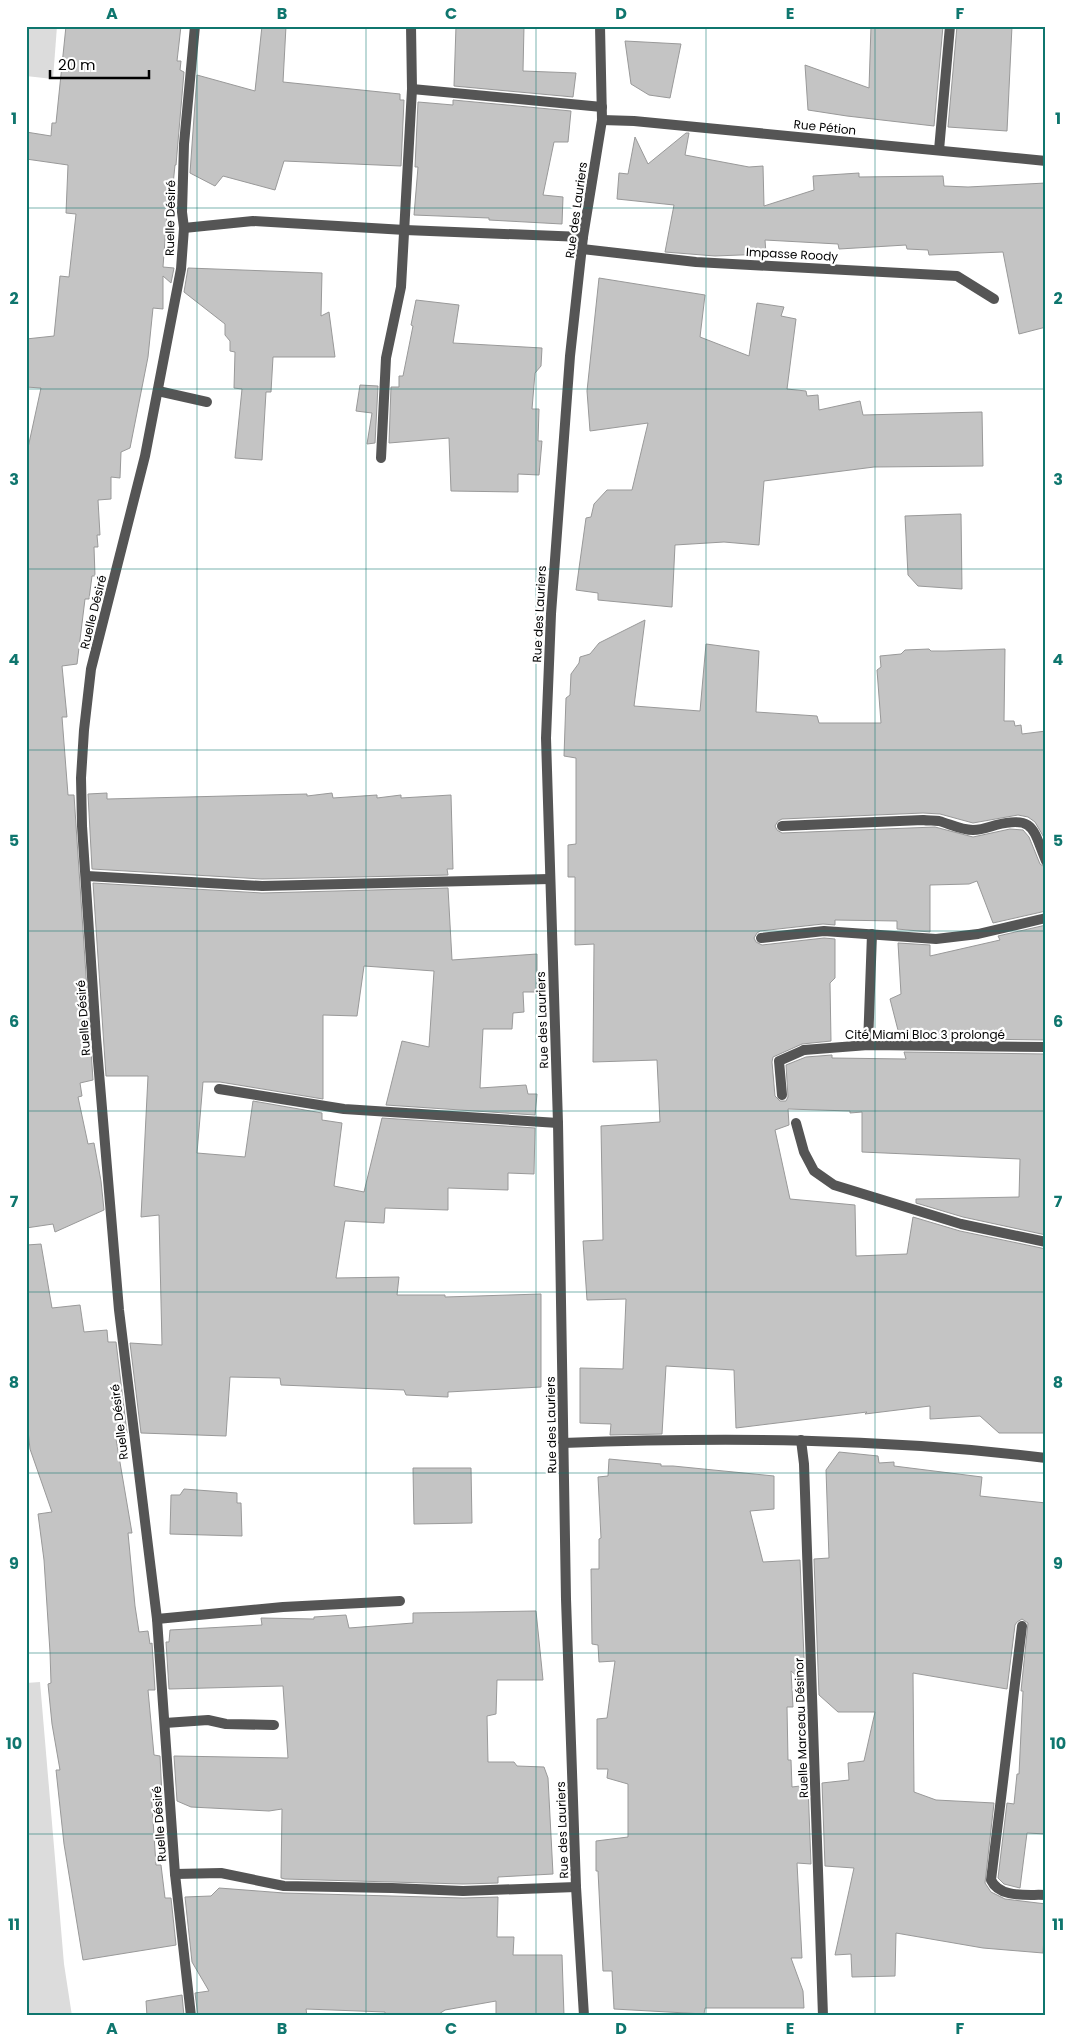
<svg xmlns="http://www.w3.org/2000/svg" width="1072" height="2042" font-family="Poppins,sans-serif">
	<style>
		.green { fill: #dcdcdc }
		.building { fill: #c4c4c4; stroke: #999 }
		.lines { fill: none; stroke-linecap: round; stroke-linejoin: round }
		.service { stroke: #555; stroke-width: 10 }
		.minor { stroke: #555; stroke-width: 10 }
		.grid { fill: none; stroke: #0f766e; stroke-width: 1; stroke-opacity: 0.55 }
		.labels { text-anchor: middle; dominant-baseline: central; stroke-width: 4.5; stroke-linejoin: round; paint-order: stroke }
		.street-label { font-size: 12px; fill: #000; stroke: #fff }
		.neatline { fill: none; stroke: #0f766e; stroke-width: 2 }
		.grid-label { font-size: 16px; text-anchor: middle; font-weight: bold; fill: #0f766e }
	</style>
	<rect width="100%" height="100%" fill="#fff"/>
	<g class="green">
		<path d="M26,26H57L53,79L26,76Z"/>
		<path d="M40,1682L64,1964L72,2016H26V1683Z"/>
	</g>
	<g class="building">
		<path d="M66,26H181L177,61H181L180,70L184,72L176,165H175L170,215L167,214L163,267L174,268L171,283L163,276V309L153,308L148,357L130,448L121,452L120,478L111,477V499L98,500L100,535H97L98,547H94L95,576H92L89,599H85L77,664L62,666L67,717H62L68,795H74L93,1080L80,1083L82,1096L78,1097L88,1144L94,1143L101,1181L104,1210L55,1232L53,1224L26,1228V457L41,388L26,387V339L54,336L60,276L69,277L76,214L66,213L68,165L26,159V132L51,136L52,123H56Z"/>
		<path d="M262,26H286L283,82L400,94V100H404L401,166L284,161L275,190L223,176L215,186L190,173L197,75L255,91Z"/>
		<path d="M456,26H524L523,71L576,73L573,97L454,86Z"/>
		<path d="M871,26H943L934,126L847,116L808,110L805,65L869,88Z"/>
		<path d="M957,26H1012L1007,131L948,127Z"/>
		<path d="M625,41L681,44L670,98L649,95L631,84Z"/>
		<path d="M453,100L571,111L568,142H554L543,195L563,197L562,224L489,220V218L414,215L418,167H415L418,102L453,105Z"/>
		<path d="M686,133H689L685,155L749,167L763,166L764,206L814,190L813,176L859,173V177L943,176L944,186L968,187L1046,183V327L1019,334L1003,252L929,255L928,250L907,249L906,245L839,249L838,244L765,240L766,254L715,256L665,252L674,205L617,199L619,173L628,174L635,137L648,164Z"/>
		<path d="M188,268L322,273L321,316L329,312L335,357H273L271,392H266L262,460L235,458L242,389L234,388L235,352L230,351V341L225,335V324L184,292Z"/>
		<path d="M599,278L705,295L700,337L749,356L757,303L784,307L781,316L796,319L787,389L806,391L807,396L818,395L819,410L860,401L863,415L982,412L983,466L874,467L764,481L759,545L724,542L675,545L672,607L598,600V593L576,590L586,518L591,517L594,504L607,490H632L648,423L590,431L587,391Z"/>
		<path d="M416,300L459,305L453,343L542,348L541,366L535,373L532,409H539L538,441H542L539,475L518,474V492L451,491L449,438L389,443L391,387H399V376H403L413,326L411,325Z"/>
		<path d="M360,385L378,386L375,443L367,444L372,413L356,411Z"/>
		<path d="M961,514L962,589L918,586L908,575L905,516Z"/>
		<path d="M645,620L634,706L700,711L706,644L759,651L756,712L817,716L819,723H881L877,670L881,667L880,656L901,654L905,650L929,649L931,651H946L1005,649L1004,721H1014L1015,726L1021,725L1022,734L1046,731V841L1035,822L1028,817L1018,815L973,823L940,814L923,813L782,819L778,821L775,826L777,830L782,833L935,827L973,837L1010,829L1023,830L1029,837L1040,864L1046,868V911L993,923L977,881L969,884L930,885V932L897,929V921L835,920V925L823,924L760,931L757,933L754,938L756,942L762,945L824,938L835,939V978L830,983L831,1041L802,1044L773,1057L772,1062L775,1096L780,1101H786L788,1097L786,1065L806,1057L832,1055V1058L906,1059L904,1052L1046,1054V1235L963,1217L916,1203V1199L1019,1197L1020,1159L862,1152V1112L850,1113V1111L788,1109L789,1125L775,1130L790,1199L855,1205L856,1256L907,1254L913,1217L960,1231L1046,1249V1433H999L980,1416L930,1419V1406L865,1414L867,1412L736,1428L734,1370L666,1366L662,1434L610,1435L611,1424L580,1423V1368L623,1369L626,1299L587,1300L583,1241L603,1240L601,1126L660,1122L657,1060L593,1062L594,944L575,945V877H568V845L576,844V758L564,756L566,698L570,695L571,674L579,663L580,657L590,654L599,643Z"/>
		<path d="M107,793V799L307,794V796L332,793L333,798L377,795V798L401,795V798L451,795L453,869H447L448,875L262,879L92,869L88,794Z"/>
		<path d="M93,883L262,893L448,888L452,960L537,954V992H523L524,1012L513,1013L512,1029H483L480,1088L526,1085L528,1094H537L535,1115L386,1105L402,1041L429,1047L434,971L364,966L357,1016L323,1015V1099L220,1082H203L197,1153L245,1157L253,1101L322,1113V1120L342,1123L334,1186L364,1192L382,1118L535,1128L534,1174L508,1173V1190L448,1188V1210L385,1208L384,1223L345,1221L336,1278L399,1277L397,1295H445V1297L541,1294V1387L448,1392V1397L406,1395L404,1390L281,1385L280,1378L230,1377L226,1436L141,1433L130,1343L162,1345L159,1215L141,1217L148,1076H106Z"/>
		<path d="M1046,925V1040L900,1038L890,999L901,994L898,943L930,945V956L1000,940L998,936Z"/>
		<path d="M41,1244L52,1308L80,1305L84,1332L107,1330L108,1342H116L127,1433H115L132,1533H128L135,1606L139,1632L148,1631L150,1644L152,1643L155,1690H148L154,1755L160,1756L162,1795L151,1790L156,1865H161L165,1898H171L176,1945L83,1960L64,1844L56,1770H60L52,1724L48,1684L51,1683L50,1652L44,1560L38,1514L52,1512L30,1449L26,1411L27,1245Z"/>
		<path d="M839,1452L878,1456L879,1463L894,1462V1466L982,1477L980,1496L1046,1503V1834L1027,1833L1020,1888L1004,1884L998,1878L1007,1803L1014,1804L1017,1774H1019L1023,1691H1021L1028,1623L1022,1619L1017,1622L1015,1625L1007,1689L913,1673L914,1792L936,1800L994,1803L985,1883L991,1892L1005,1899L1046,1904L1043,1953L983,1948L896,1933L895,1976L852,1977L851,1954L835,1955L854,1868L825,1866L822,1783L849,1780L848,1763L864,1761L875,1712H838L819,1695L814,1559L829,1558L826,1470Z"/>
		<path d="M609,1459L661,1464V1466H673L774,1476V1509L750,1511L763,1562L800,1560L805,1683L791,1671L793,1707H787L788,1760H791L792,1787L808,1785L811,1864L797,1863L802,1958H791L803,1991L804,2008H705L704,2014L614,2009L612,1971H603L598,1871H596V1841L628,1837V1784L607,1778L608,1769H597V1719L607,1718L615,1661L599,1662L598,1645L592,1644L591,1569H599V1539L601,1538L598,1477L608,1476Z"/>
		<path d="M413,1468H471L472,1523L414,1524Z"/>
		<path d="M184,1489L237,1493V1503H241L242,1536L170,1534L171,1495H180Z"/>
		<path d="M536,1611L543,1680H497L496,1714L487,1716L488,1762H514L517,1766L544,1767L548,1778L553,1874L498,1877V1883L463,1884L285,1879L281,1878L282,1809L269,1811L191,1807L177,1801L174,1756L288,1758L283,1686L169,1689L166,1642H169L170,1630L262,1625L261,1618L314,1619V1617L346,1615L349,1628L413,1623V1613Z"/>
		<path d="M219,1888L284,1893L463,1898L498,1897L497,1937H514L513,1955H562L564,2016H496V2001L445,2010L436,2016H385V2012L306,2009L307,2016H198L195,1993L209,1991L192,1962L185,1897L211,1896Z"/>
		<path d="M182,1995L184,2016H147L146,2001Z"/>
	</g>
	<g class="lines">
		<g class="service">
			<path d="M939,150L950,26"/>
			<path d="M582,249L696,262L957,276L994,299"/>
			<path d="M158,391L207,402"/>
			<path d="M219,1089L344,1109L558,1123"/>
			<path d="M782,1095L779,1061L804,1050"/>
			<path d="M157,1619L283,1607L400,1601"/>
			<path d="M165,1723L208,1720L226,1724L274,1725"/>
			<path d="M175,1874L221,1873L284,1886L392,1888L463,1891L576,1887"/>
		</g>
		<g class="minor">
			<path d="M412,89L602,107"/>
			<path d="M602,120L634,121L1046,161"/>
			<path d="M184,228L253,221L405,230L583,237"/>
			<path d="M381,458L386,358L401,287L412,89L411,26"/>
			<path d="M782,826L923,820C928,821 934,820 939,821C950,824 961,830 973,830C981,830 989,827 996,825C1035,815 1033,830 1046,861"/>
			<path d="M87,876L262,886L550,879"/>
			<path d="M761,938L824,931L936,939L978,934L1046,918"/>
			<path d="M868,1045L872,934"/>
			<path d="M804,1050L868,1045L1046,1047"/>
			<path d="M796,1123L804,1152L814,1171L834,1185L961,1224L1046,1242"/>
			<path d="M801,1440L804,1464L823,2016"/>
			<path d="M563,1443C725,1437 885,1438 1046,1458"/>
			<path d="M1022,1626L991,1880C1000,1899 1028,1894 1046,1895"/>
			<path d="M191,2016L175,1874L157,1619L119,1310L96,1037L82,826L81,778L84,730L91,669L145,456L181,269L184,228L182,212L184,144L195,26"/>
			<path d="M584,2016L576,1887L566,1599L558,1123L546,738L551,614L570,356L583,237L602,120L600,26"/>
		</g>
	</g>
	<path class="grid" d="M197,26V2016M366,26V2016M536,26V2016M706,26V2016M875,26V2016M26,208H1046M26,389H1046M26,569H1046M26,750H1046M26,931H1046M26,1111H1046M26,1292H1046M26,1473H1046M26,1653H1046M26,1834H1046"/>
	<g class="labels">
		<g class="street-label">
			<text transform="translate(825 127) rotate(6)">Rue Pétion</text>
			<text transform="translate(576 210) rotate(-82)">Rue des Lauriers</text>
			<text transform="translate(170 218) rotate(-89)">Ruelle Désiré</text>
			<text transform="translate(792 254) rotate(3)">Impasse Roody</text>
			<text transform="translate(93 612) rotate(-76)">Ruelle Désiré</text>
			<text transform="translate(539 614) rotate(-87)">Rue des Lauriers</text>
			<text transform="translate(83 1018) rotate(-94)">Ruelle Désiré</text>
			<text transform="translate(542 1020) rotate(-92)">Rue des Lauriers</text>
			<text x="925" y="1034">Cité Miami Bloc 3 prolongé</text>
			<text transform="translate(119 1422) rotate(-97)">Ruelle Désiré</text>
			<text transform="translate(551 1425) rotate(-91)">Rue des Lauriers</text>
			<text transform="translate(801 1728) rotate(-92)">Ruelle Marceau Désinor</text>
			<text transform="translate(159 1824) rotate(-94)">Ruelle Désiré</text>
			<text transform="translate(562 1830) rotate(-92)">Rue des Lauriers</text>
		</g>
	</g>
	<rect width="1072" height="2042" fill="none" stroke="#ffffff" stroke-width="55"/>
	<path d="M50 70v8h99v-8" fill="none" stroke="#000000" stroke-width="2.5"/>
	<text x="58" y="70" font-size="15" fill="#000000" stroke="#ffffff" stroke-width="4" paint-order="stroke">20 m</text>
	<rect x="28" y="28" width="1016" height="1986" class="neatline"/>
	<g class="grid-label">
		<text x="112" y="19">A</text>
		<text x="282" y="19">B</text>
		<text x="451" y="19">C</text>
		<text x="621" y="19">D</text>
		<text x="790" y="19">E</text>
		<text x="960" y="19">F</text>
		<text x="14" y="124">1</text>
		<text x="1058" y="124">1</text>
		<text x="14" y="304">2</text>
		<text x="1058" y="304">2</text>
		<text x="14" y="485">3</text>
		<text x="1058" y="485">3</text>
		<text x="14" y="665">4</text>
		<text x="1058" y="665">4</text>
		<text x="14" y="846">5</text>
		<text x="1058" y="846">5</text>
		<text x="14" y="1027">6</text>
		<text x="1058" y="1027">6</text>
		<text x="14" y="1207">7</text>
		<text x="1058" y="1207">7</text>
		<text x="14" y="1388">8</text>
		<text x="1058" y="1388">8</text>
		<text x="14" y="1569">9</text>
		<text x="1058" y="1569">9</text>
		<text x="14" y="1749">10</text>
		<text x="1058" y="1749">10</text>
		<text x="14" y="1930">11</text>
		<text x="1058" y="1930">11</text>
		<text x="112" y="2034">A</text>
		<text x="282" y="2034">B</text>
		<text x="451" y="2034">C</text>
		<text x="621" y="2034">D</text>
		<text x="790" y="2034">E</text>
		<text x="960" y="2034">F</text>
	</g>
</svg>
